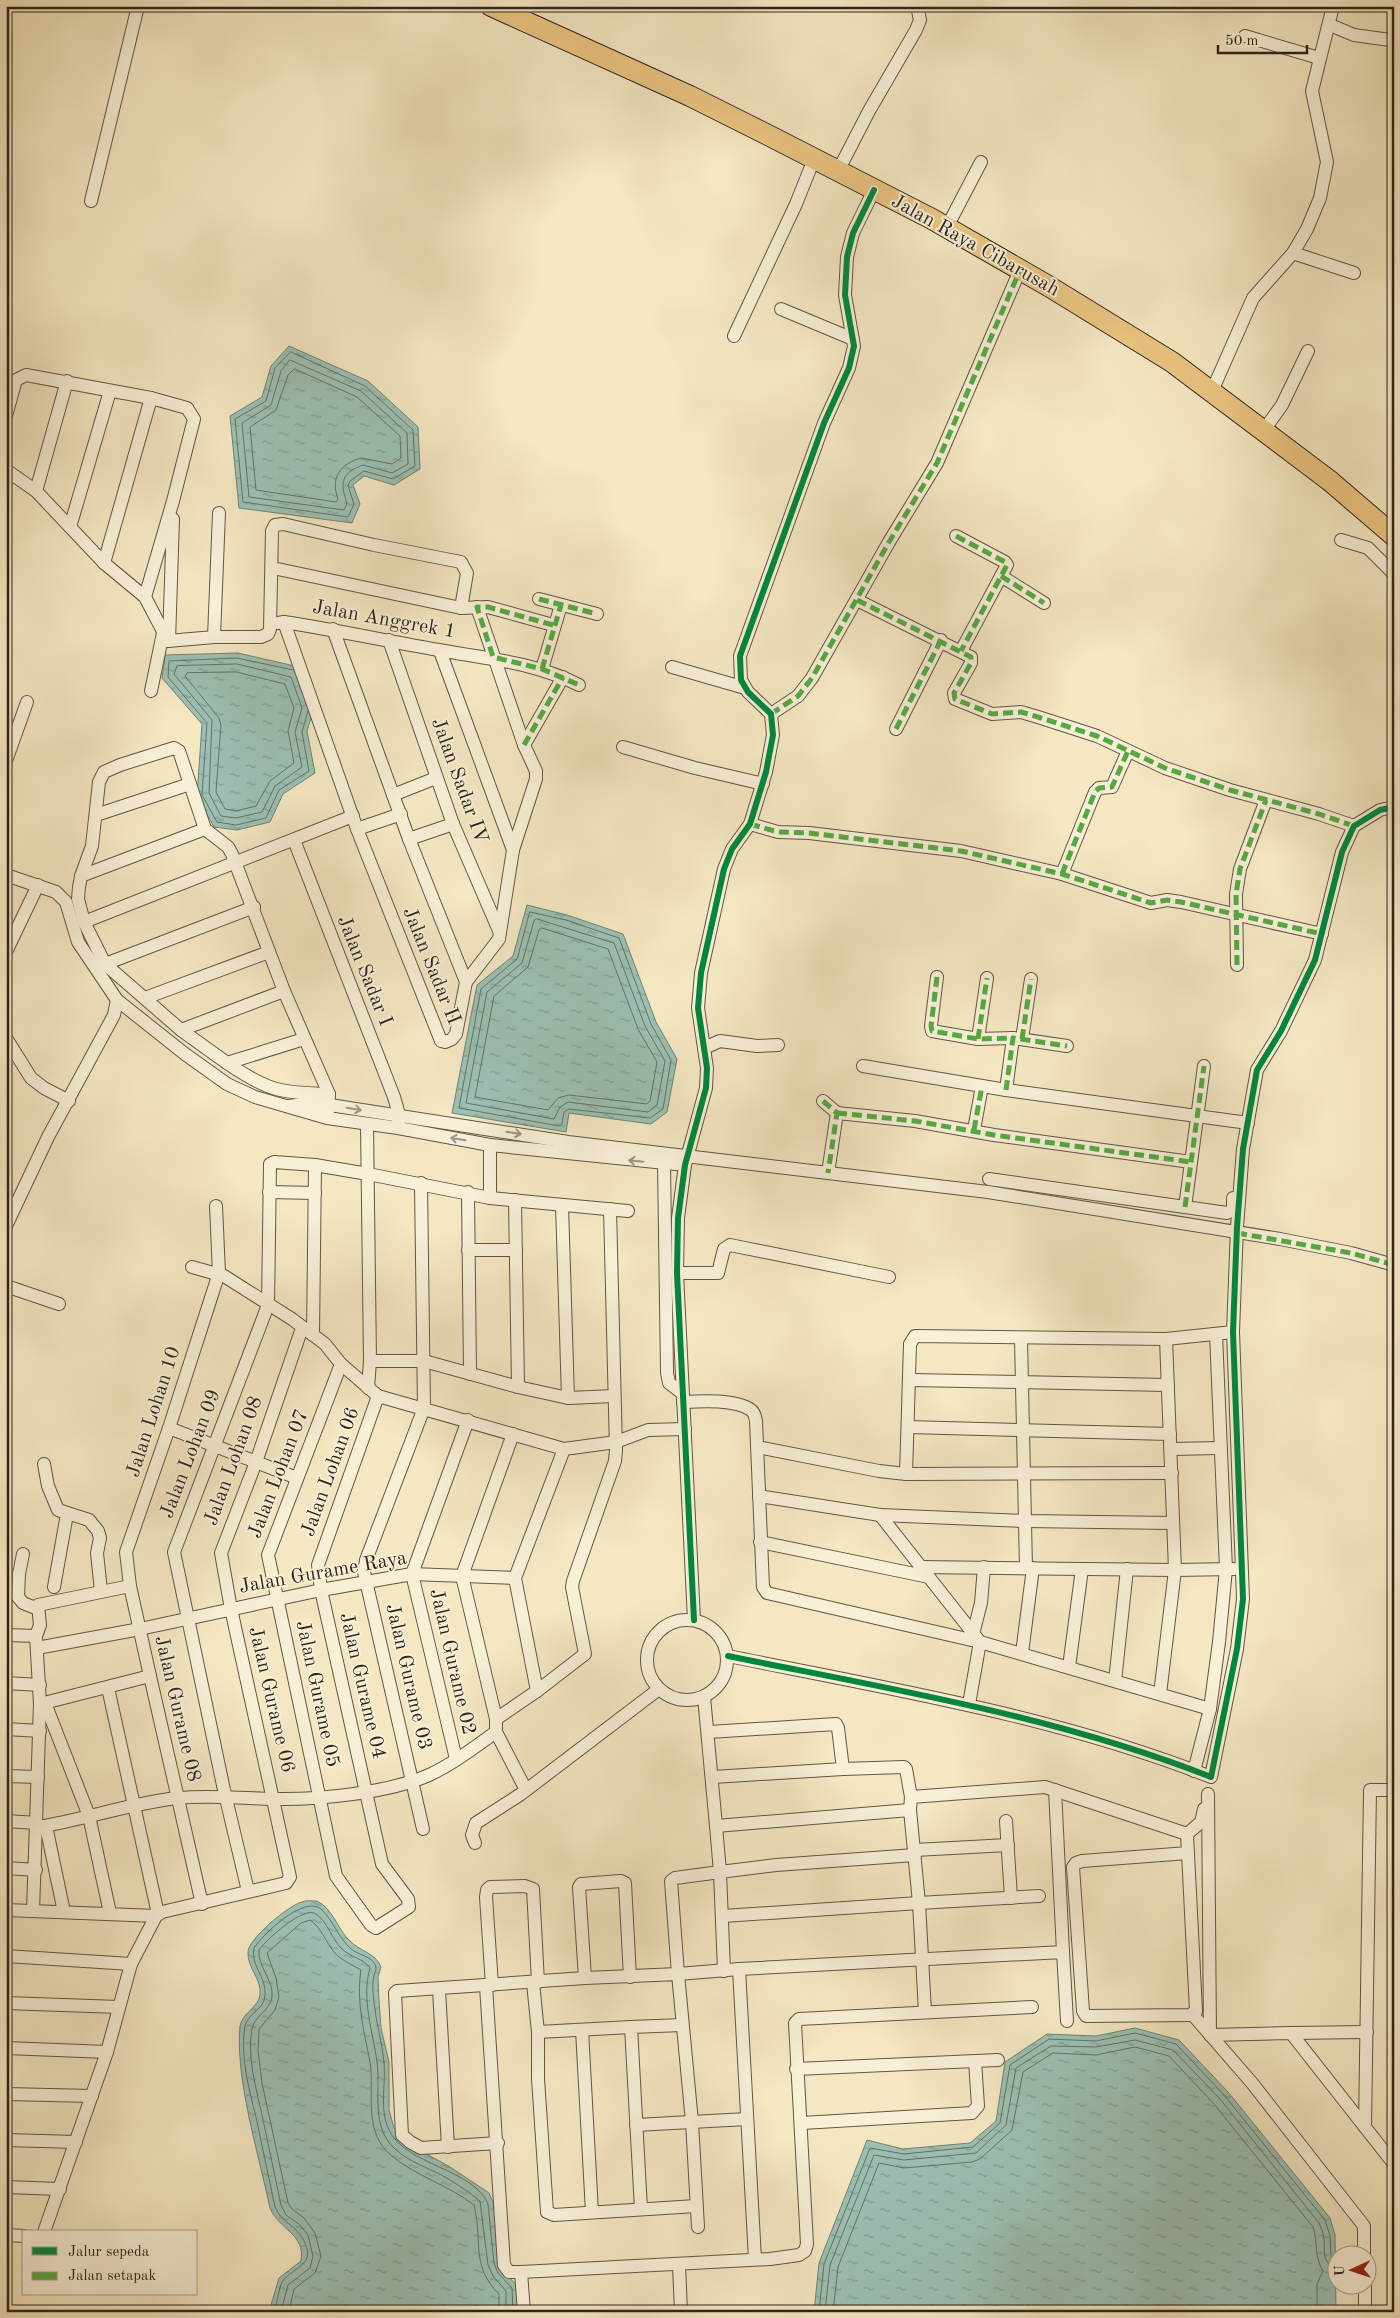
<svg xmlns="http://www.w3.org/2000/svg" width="1400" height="2318" font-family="'Old Standard TT',serif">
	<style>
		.water { fill: url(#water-ripples); stroke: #708276 }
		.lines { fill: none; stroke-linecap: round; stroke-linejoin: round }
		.shore { stroke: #657266; stroke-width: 1 }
		.minor-casing { stroke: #605644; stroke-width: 14 }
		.primary-casing { stroke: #2e251a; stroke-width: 22 }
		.minor { stroke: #f8efd7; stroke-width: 12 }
		.primary { stroke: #eac481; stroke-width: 20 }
		.quiet { stroke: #54aa42; stroke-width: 5; stroke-dasharray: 10 5; stroke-linecap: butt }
		.cycleway-casing { stroke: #f8efd7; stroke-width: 9 }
		.cycleway { stroke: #00873e; stroke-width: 6 }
		.oneway { stroke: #9d9482 }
		.labels { text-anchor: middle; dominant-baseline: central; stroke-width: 4; stroke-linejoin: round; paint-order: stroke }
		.street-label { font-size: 20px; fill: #2e251a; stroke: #f8efd7 }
	</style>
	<defs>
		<pattern id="water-ripples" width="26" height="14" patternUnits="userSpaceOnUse" patternTransform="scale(1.25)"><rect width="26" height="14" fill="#9cc0b3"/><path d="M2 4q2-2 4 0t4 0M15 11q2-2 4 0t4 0" fill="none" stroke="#809c91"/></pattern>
	</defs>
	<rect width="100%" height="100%" fill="#f4e7c2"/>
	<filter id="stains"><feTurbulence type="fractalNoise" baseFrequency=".004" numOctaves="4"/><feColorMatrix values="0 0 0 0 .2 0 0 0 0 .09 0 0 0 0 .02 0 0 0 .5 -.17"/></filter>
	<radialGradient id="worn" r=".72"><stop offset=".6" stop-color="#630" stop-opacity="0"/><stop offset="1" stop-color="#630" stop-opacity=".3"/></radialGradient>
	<g class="water">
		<path d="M289,346L368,381L418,427L420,469L394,485L364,476L353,485L360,504L352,523L239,508L230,416L262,397L271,366Z"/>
		<path d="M238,653L299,667L314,708L307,731L315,773L283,794L270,822L237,830L214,827L197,796L202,724L162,678L165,655Z"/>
		<path d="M527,905L567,915L623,934L656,1022L677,1059L667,1112L651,1124L569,1113L566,1132L452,1113L477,985L513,956Z"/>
		<path d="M317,1901C333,1909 337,1928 349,1940C360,1952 375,1952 381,1967L378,1977L379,2001L381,2028L389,2062V2110L394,2128L403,2141L450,2167L489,2193L493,2202L497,2240L508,2276L517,2286L518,2309L516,2312H269L279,2278L301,2261C306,2234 279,2230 270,2208C259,2155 235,2079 240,2026C242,2013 259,2007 260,1995C262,1979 247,1968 248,1952C248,1939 289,1905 302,1902C306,1900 312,1901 317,1901Z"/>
		<path d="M1135,2028L1179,2040L1228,2092L1330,2218L1335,2235L1336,2312H814L819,2263L867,2140L903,2149L970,2143L996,2121L1005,2062L1047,2034L1096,2036Z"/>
	</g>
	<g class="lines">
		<g class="shore">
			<path d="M291,352L365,386L413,430L415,466L393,479L364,471L350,481L348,486L354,504L348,517L243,502L235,419L266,401L275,368Z"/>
			<path d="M290,360L361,391L407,433L408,464L392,473L363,465C339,474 341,484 347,504L344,510L249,497L242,423L271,405L281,371Z"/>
			<path d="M295,369L357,397L400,436L401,458L392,464L361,458C340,464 330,478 338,499L336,502L256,490L250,427L276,410L288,375Z"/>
			<path d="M237,664L291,677L302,708L295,732L302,767L275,786L262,812L236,818L221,816L209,793L212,720L174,674L177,666Z"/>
			<path d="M293,670L237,658L169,661L168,677L207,723L202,795L217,822L236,825L266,818L279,790L309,771L302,732L308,711"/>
			<path d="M236,672L285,684L294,708L288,731L294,763L270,781L256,806L236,811L225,809L216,792L221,725L219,718L185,676L187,673Z"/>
			<path d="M530,912L566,920L619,938L651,1024L671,1060L663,1109L650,1118L569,1109L564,1112L562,1124L559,1126L459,1108L481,989L517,959Z"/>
			<path d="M537,919L614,943L645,1026L665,1061L657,1105L648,1112L568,1102L560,1107L554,1119L466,1103L487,992L522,963L534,921Z"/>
			<path d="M542,928L608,949L638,1029L657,1062L650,1101L647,1104L569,1095L558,1098L548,1110L475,1097L494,996L528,967L539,930Z"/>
			<path d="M274,2312C277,2304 279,2288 282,2282C293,2266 318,2266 303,2239C295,2225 281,2222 275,2207C269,2177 262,2147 256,2117C249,2089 240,2056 245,2026C248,2013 265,2009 265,1995C267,1978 250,1965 254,1948C263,1934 304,1895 321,1909C333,1920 338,1937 351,1949C358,1955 376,1957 376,1969C376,1972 374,1973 374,1976C372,1984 373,1994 374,2002C376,2023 382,2042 384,2062C386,2085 379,2109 389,2130C405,2165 474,2169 488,2204L494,2263L498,2273L512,2288L513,2312"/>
			<path d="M281,2312L288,2285L310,2268L313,2256L308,2235L299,2224L286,2215L281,2205C275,2175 268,2145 262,2115C256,2088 247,2057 252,2029C254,2016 270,2011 272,1997C274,1980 257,1966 259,1950C266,1940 304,1905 316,1914C327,1921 332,1939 341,1948C349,1957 365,1959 370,1968C361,1999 373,2032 377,2062C381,2092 370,2126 395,2149C409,2162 429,2168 445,2177C457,2184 469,2192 480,2201L488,2265L493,2276L506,2291V2312"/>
			<path d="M289,2312L294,2289L315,2273L321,2256L315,2233L304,2218L292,2209L288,2203L262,2083L258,2051L259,2029L275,2010L279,1997L276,1978L267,1953L301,1923L310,1920C320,1926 326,1942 334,1952C342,1961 351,1964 361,1970C356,2001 364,2031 370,2062C375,2094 362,2132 392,2156C416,2176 448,2185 474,2205C483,2241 470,2265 499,2294V2312"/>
			<path d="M819,2312L824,2264L870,2148L904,2154L973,2147L1000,2123L1010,2065L1049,2039L1096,2041L1135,2033L1176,2044L1224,2095L1325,2220L1330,2236L1331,2256L1338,2261"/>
			<path d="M825,2312L830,2265L874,2155L904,2160L976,2153L1006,2125L1016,2068L1051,2046L1096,2047L1135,2040L1173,2050L1220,2099L1319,2223C1321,2228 1324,2233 1324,2239C1325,2251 1321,2265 1338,2267"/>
			<path d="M833,2312L838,2267L879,2163L904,2168L972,2162L980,2159L1012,2130L1023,2072L1053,2053L1096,2055L1135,2047L1169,2056L1214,2104L1313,2227C1318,2242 1314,2257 1323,2271L1317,2284V2312"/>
		</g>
		<g class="minor-casing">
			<g id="minor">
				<path d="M1330,25L1354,35L1390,40L1394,42"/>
				<path d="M1245,36L1319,58"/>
				<path d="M838,171L869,111L916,30L920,20L917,6"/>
				<path d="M91,201L138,6"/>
				<path d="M947,227L981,162"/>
				<path d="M1293,253L1354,273"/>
				<path d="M781,309L853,339"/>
				<path d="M734,336L796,204L814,159"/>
				<path d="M1212,391L1253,298L1293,253L1307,229L1320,198L1327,162L1312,91L1333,6"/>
				<path d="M6,416L16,380L26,375L151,398L187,408L194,419L173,501L145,597"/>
				<path d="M1264,430L1282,405L1308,351"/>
				<path d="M6,470L36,491L104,563L145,597L168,641L214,637H261L268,634L270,629L272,531L275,525L283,524L374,545L461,562L467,573L461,608"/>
				<path d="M36,491L67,381"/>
				<path d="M70,527L110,391"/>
				<path d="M956,536L1005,562L1007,565L961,651"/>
				<path d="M1341,540L1368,548L1394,574"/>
				<path d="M104,563L151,398"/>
				<path d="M273,568L461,608L488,607L553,625"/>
				<path d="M1001,576L1044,603"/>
				<path d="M539,599L597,614"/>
				<path d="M857,600L971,657V663L954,693L955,699L992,714L1021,712L1038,717L1097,736L1165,768L1230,790L1319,814L1354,826"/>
				<path d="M284,622L357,829L441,1041L445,1042L452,1039L456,1034L466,982L499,939L513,850L536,779V771L524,745L477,607"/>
				<path d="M278,623L284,622C336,630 387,641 439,650C488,659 534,662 579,685"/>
				<path d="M333,629L409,839L466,982"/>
				<path d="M214,637L219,513"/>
				<path d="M389,640L453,824L500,933"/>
				<path d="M169,641L173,519"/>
				<path d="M440,651L513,850"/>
				<path d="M672,667L745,688"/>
				<path d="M542,669L561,605"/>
				<path d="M151,691L163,633"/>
				<path d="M771,714L798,696L812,678L889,542L937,463L1020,270"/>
				<path d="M896,729L941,640"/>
				<path d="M524,745L563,677"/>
				<path d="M623,747L695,768L763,784"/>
				<path d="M6,761L27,702"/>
				<path d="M393,795L436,778"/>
				<path d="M96,815L190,784L205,829L228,847L232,854L284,991L329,1094L328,1112"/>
				<path d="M750,824L778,832L809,833L961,851L1062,874L1151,903L1167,900L1181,902L1322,934"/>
				<path d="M357,829L401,814"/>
				<path d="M409,839L453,824"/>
				<path d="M294,840L394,1097L398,1111V1123"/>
				<path d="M1062,874L1095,792L1099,788L1112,787L1128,751"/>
				<path d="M6,875L56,892L66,902L78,942L117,1000L185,1054L227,1084L255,1097L327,1118L398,1128L490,1145L685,1165"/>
				<path d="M81,876L205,829"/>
				<path d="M84,922L78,899L79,887L81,876L92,846L99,782L104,772L120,765L174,748L179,751L190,784"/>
				<path d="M6,952L38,885"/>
				<path d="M105,964L254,907"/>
				<path d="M1237,965L1236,894L1240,869L1266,800"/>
				<path d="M937,977L931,1026L932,1031L978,1039L1013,1038"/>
				<path d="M145,998L269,952"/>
				<path d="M181,1030L284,991"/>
				<path d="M6,1038L31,1078L44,1088L69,1101"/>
				<path d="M304,1039L227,1063L181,1030L105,964L84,922L353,816"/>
				<path d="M978,1039L987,978"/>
				<path d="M1022,1039L1031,979"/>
				<path d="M704,1048L720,1041L757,1046L778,1045"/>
				<path d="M227,1063C268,1091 280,1093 329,1094"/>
				<path d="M863,1066L1006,1090L1248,1123"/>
				<path d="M1006,1090L1013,1038L1067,1046"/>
				<path d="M823,1101L837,1113L828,1173"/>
				<path d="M288,1106L305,1104L330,1105L568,1142L988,1192L1280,1239L1351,1253L1394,1265"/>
				<path d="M837,1113L915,1121L994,1135L1191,1162"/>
				<path d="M367,1124L370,1361L368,1388"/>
				<path d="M974,1130L982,1086"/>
				<path d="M490,1145V1198"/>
				<path d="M664,1163L667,1373L669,1383L682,1393"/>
				<path d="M989,1179L1227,1213L1233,1210V1198"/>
				<path d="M421,1183L424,1408L366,1560L364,1572L423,1829"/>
				<path d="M269,1192L315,1193"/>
				<path d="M468,1192L470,1374"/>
				<path d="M515,1200L518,1387"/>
				<path d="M562,1205L568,1398"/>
				<path d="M1185,1207L1204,1066"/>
				<path d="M6,1226L48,1137L114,1015L117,1000"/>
				<path d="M468,1250H516"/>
				<path d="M192,1267L224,1276L292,1319L325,1344L341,1364L378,1396L564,1449L616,1442L648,1430L685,1429"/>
				<path d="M677,1273H718L724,1249L730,1245L889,1277"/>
				<path d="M6,1286L59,1304"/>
				<path d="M313,1335L315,1165"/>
				<path d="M1021,1339L1026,1568"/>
				<path d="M370,1361H424L518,1387L568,1398L614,1396"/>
				<path d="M341,1364L268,1555L336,1876L371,1925L376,1928L409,1907L408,1899L382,1864L380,1855L321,1590L318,1565L378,1396"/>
				<path d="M910,1380L1168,1385"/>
				<path d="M683,1402C701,1401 736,1399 751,1410C755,1413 755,1417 756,1421L763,1587L767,1593L980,1642L1210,1709"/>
				<path d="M908,1427L1170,1434"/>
				<path d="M169,1428L297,1478"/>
				<path d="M513,1434L462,1576L496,1719V1732L526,1790"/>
				<path d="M757,1447L879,1471L906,1474L1172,1473"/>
				<path d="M1171,1449L1220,1448"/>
				<path d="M44,1464L48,1486L58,1510L89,1520L98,1531L100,1538L97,1553L101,1591"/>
				<path d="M906,1474L910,1344L915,1336L1166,1339L1233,1332"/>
				<path d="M759,1496L880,1515L1025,1521L1173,1523"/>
				<path d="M880,1515L980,1642L969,1704"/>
				<path d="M760,1542L929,1577"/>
				<path d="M23,1554L19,1574L18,1597L23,1603L38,1609"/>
				<path d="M920,1567L1175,1570L1234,1569"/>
				<path d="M54,1587L67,1514"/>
				<circle cx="687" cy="1660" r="40"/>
				<path d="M694,1620L677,1273L678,1218L685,1165L706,1088L707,1068L698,1008L701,973L724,869L732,849L750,824L766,772L773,735L771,714L748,692L741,680L740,656L824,423L849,368L854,346L845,295L847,257L853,233L874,190"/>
				<path d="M973,1634L981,1603L984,1567"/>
				<path d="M6,1635L36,1636"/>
				<path d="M37,1648L140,1629L321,1590L412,1574L515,1578"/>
				<path d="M1022,1653L1033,1568"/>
				<path d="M728,1656C890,1689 1056,1716 1211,1777L1237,1649L1243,1599L1233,1332L1237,1227L1243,1149L1257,1070L1281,1031L1315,960L1342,852L1354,826L1380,810L1394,807"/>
				<path d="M1069,1667L1082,1569"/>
				<path d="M1115,1681L1127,1569"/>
				<path d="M6,1683L40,1685"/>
				<path d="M108,1688L158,1914"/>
				<path d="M537,1691L515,1578L564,1449"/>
				<path d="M1160,1694L1175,1570L1166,1339"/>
				<path d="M704,1697L716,1826"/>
				<path d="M45,1703L89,1816L110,1913"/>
				<path d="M40,1704L150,1676"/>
				<path d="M496,1719L537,1691L585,1654L572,1587L573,1581L615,1461L616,1450L610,1209"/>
				<path d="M6,1729L40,1731"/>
				<path d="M709,1732L836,1724L838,1728L843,1769L904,1767L906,1769L911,1797L910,1810L919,1903L723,1916"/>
				<path d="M456,1759L412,1574L468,1420"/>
				<path d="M1194,1771L1210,1709L1219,1642L1226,1569L1216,1334"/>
				<path d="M6,1776L38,1777"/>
				<path d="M713,1777L843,1769"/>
				<path d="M1055,1790L1063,1952"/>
				<path d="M1208,1794L1210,2035L1291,2033L1394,2164"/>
				<path d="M911,1797L1045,1787L1187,1834L1201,1822L1204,1809"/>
				<path d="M910,1810L716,1826L720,1872L675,1878L671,1881L678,1974L739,1969L1063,1952L1067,2021"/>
				<path d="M6,1821L37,1823"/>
				<path d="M1006,1821L1011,1898"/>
				<path d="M46,1826L64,1912"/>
				<path d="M37,1827C84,1820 130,1803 178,1798C209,1795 241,1798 273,1799C318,1800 388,1793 429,1775C453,1764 475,1747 496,1732"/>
				<path d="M1187,1834L1196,2011L1190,2015L1086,2016L1083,2011L1073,1867L1076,1863L1082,1861L1188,1853"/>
				<path d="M475,1843L472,1835L476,1823L521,1794L659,1689"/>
				<path d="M915,1850L1008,1845"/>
				<path d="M6,1868L36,1870"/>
				<path d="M248,1891L224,1790L174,1552L268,1305L270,1164L274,1162L315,1165L368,1174L490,1198L628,1211"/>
				<path d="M202,1904L150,1676L130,1586L126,1552L169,1428L219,1273L216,1206"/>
				<path d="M6,1910L156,1916"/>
				<path d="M33,1911L40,1704L36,1636L40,1625L38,1605L130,1586"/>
				<path d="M6,1956L131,1964"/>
				<path d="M739,1969L755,2259"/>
				<path d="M724,1971L720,1872L776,1865L915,1855"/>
				<path d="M585,1978L579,1887L581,1884L621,1881L625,1883L630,1977"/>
				<path d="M533,1983L538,2032V2079L547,2212L554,2215L696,2206"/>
				<path d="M492,1985L486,1897L487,1890L490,1887L525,1886L533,1889L538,1982"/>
				<path d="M486,1986L504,2265L509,2272H521"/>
				<path d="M439,1990L448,2147"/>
				<path d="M6,2003L119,2007"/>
				<path d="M925,2012L919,1903L1039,1896"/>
				<path d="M1193,2015L1252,2083L1364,2226V2256"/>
				<path d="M582,2030L592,2212"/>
				<path d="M538,2032L631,2027"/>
				<path d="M1291,2033L1367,2032"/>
				<path d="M6,2048L107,2052"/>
				<path d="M796,2069L998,2060"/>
				<path d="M6,2094L92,2096"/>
				<path d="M802,2123L972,2113L978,2106L975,2061"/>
				<path d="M636,2125L747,2119"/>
				<path d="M1365,2127L1370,1790H1394"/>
				<path d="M6,2140L76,2142"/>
				<path d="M498,2143L421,2148L410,2142L402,2135L395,1993L397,1991L585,1978L678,1974L692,2122L698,2227"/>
				<path d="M6,2187L60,2189"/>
				<path d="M641,2209L631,2027L682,2025"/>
				<path d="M44,2232L107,2052L131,1964L156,1916L162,1912L286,1883L290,1877L231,1609L221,1553L256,1462L302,1328"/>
				<path d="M6,2235L24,2236"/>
				<path d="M679,2265L681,2312"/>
				<path d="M1365,2286V2312"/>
				<path d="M524,2312L521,2272L770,2259L799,2255L805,2251L807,2244L795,2023L799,2019L1032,2007"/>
			</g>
		</g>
		<g class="primary-casing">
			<path id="primary" d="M491,6L690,96L768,135L932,219L1050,287L1172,362L1330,481L1394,536"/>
		</g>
		<use href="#minor" class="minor"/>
		<use href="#primary" class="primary"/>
		<g class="quiet">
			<path d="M956,536L1005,562L1007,565L961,651"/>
			<path d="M1001,576L1044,603"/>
			<path d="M539,599L597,614"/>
			<path d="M857,600L971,657V663L954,693L955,699L992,714L1021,712L1038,717L1097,736L1165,768L1230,790L1319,814L1354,826"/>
			<path d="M553,625L488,607H477L493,657L542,669L579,685"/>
			<path d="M542,669L561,605"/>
			<path d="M771,714L798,696L812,678L889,542L937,463L1020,270"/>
			<path d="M896,729L941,640"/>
			<path d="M524,745L563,677"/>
			<path d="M750,824L778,832L809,833L961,851L1062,874L1151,903L1167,900L1181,902L1322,934"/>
			<path d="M1062,874L1095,792L1099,788L1112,787L1128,751"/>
			<path d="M1237,965L1236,894L1240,869L1266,800"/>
			<path d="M937,977L931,1026L932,1031L978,1039L1013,1038"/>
			<path d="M978,1039L987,978"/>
			<path d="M1022,1039L1031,979"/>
			<path d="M1006,1090L1013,1038L1067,1046"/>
			<path d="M823,1101L837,1113L828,1173"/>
			<path d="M837,1113L915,1121L994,1135L1191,1162"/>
			<path d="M974,1130L982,1086"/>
			<path d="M1185,1207L1204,1066"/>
			<path d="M1237,1233L1351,1253L1394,1265"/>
		</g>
		<g class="cycleway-casing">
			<g id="cycleway">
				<path d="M694,1620L677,1273L678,1218L685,1165L706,1088L707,1068L698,1008L701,973L724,869L732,849L750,824L766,772L773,735L771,714L748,692L741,680L740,656L824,423L849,368L854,346L845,295L847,257L853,233L874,190"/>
				<path d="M728,1656C890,1689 1056,1716 1211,1777L1237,1649L1243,1599L1233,1332L1237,1227L1243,1149L1257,1070L1281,1031L1315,960L1342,852L1354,826L1380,810L1394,807"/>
			</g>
		</g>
		<use href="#cycleway" class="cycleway"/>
	</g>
	<defs><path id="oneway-shaft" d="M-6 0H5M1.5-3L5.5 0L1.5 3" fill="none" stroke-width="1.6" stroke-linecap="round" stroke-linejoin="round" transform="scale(1.25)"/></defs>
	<g class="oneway">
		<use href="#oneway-shaft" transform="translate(354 1109) rotate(9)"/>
		<use href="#oneway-shaft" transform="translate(514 1133) rotate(9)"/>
		<use href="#oneway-shaft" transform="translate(458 1139) rotate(-170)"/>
		<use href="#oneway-shaft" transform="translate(636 1161) rotate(-175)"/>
	</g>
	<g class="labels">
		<g class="street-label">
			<text transform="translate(975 246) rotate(29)">Jalan Raya Cibarusah</text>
			<text transform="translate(384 620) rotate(10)">Jalan Anggrek 1</text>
			<text transform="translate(459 781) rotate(70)">Jalan Sadar IV</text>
			<text transform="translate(431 966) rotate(68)">Jalan Sadar II</text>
			<text transform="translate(364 971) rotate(68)">Jalan Sadar I</text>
			<text transform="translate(154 1412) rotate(-72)">Jalan Lohan 10</text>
			<text transform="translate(191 1454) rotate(-69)">Jalan Lohan 09</text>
			<text transform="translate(234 1461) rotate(-70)">Jalan Lohan 08</text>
			<text transform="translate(331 1472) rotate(-70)">Jalan Lohan 06</text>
			<text transform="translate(279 1474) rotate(-69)">Jalan Lohan 07</text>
			<text transform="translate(323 1573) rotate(-10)">Jalan Gurame Raya</text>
			<text transform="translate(452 1662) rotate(77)">Jalan Gurame 02</text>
			<text transform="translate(408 1677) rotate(77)">Jalan Gurame 03</text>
			<text transform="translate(362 1686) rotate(77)">Jalan Gurame 04</text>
			<text transform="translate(317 1694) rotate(78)">Jalan Gurame 05</text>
			<text transform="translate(271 1700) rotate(77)">Jalan Gurame 06</text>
			<text transform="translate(177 1709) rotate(77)">Jalan Gurame 08</text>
		</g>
	</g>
	<rect width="1400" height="2318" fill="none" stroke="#f4e7c2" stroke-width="25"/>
	<rect x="8" y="8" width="1385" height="2303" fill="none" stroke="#2e251a" stroke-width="2.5"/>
	<rect x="12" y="12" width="1375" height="2293" fill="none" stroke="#2e251a"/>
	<rect x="22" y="2230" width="175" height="65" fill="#f8efd7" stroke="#a79e8b"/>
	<rect x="32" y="2247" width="25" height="8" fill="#00873e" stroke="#a79e8b"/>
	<text x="68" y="2256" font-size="15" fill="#2e251a">Jalur sepeda</text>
	<rect x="32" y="2272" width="25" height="8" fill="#54aa42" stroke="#a79e8b"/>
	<text x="68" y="2280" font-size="15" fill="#2e251a">Jalan setapak</text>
	<g transform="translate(1352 2270) rotate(267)"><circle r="24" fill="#f8efd7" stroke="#a79e8b"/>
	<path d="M0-4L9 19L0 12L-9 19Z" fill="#8f2418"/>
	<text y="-8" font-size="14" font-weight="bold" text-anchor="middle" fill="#2e251a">U</text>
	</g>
	<path d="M1218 45v8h89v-8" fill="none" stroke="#2e251a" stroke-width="2.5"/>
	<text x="1225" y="45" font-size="15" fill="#2e251a" stroke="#f8efd7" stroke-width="4" paint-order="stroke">50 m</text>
	<rect width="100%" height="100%" filter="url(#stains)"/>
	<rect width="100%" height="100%" fill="url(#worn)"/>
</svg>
